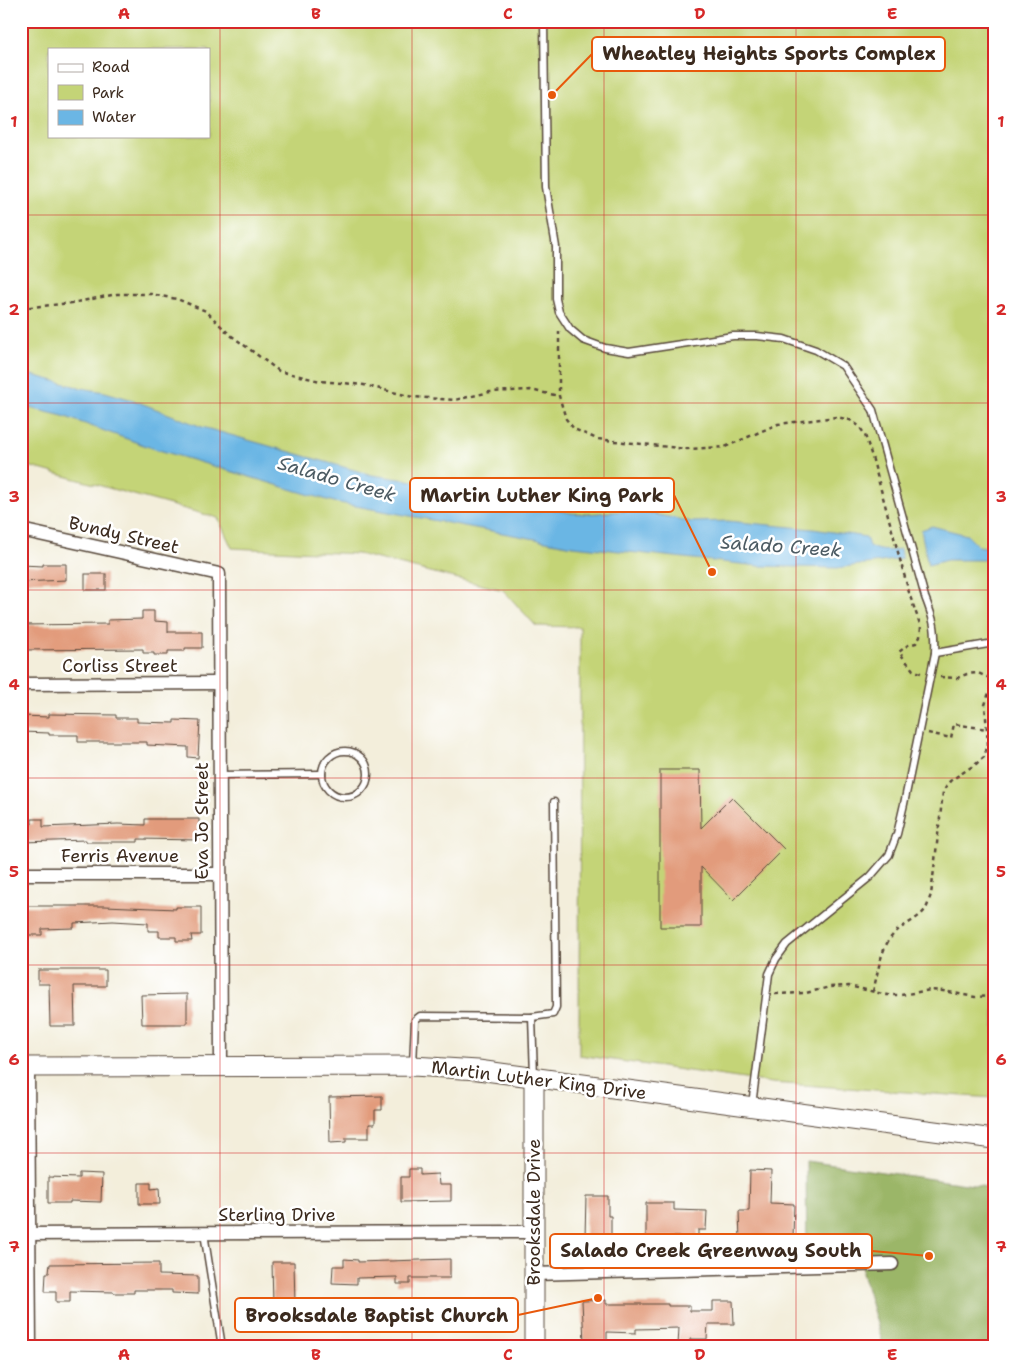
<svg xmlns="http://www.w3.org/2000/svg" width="1015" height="1368" font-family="'Shantell Sans',sans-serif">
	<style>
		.green { fill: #c4d477; stroke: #807f4a; fill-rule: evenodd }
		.forest { fill: #9bb668; stroke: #6b7043 }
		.water { fill: #6bb6e4; stroke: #537081 }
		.building { fill: #e29b7b }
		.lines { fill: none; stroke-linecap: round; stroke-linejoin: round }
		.lane-casing { stroke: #57473a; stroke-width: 9 }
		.street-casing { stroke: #57473a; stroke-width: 15 }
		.secondary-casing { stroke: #57473a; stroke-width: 21 }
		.path { stroke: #57473a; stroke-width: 2.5; stroke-dasharray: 4 4; stroke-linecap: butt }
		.lane { stroke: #fff; stroke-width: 6 }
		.street { stroke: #fff; stroke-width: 12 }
		.secondary { stroke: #fff; stroke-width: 19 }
		.grid { fill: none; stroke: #d62828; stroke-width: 1; stroke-opacity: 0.55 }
		.labels { text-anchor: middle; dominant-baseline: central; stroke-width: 5; stroke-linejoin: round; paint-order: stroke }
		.street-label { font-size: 18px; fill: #3b2a1e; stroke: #fff }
		.water-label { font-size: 19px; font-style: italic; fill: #4c5b63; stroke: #fff }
		.leader { fill: none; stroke: #e8590c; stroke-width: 2 }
		.callout-dot { fill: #e8590c; stroke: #fff; stroke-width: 2 }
		.callout { fill: #fff; stroke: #e8590c; stroke-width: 2 }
		.callout-label { font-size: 19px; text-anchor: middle; font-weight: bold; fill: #3b2a1e }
		.neatline { fill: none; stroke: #d62828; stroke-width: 2 }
		.grid-label { font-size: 16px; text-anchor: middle; font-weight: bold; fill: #d62828 }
	</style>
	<rect width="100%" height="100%" fill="#fff"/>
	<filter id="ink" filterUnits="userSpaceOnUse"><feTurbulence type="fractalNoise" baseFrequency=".02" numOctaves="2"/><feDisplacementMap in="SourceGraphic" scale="10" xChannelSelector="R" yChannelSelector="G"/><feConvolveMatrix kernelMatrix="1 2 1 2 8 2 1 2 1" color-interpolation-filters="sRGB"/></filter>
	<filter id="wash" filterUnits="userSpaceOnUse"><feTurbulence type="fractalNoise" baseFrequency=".0096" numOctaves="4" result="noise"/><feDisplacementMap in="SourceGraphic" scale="20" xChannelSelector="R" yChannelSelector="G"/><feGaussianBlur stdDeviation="1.12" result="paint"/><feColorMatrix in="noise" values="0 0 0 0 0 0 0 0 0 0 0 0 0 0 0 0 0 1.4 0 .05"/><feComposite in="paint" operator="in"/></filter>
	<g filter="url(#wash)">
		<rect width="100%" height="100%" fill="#f3eedb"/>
		<path class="green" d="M21,21H994V1098L772,1083L579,1055L580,627L536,626L503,590L358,554L232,548L218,518L21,464ZM49,49H209V136H49Z"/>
		<path class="forest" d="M806,1161L994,1188V1347H884L862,1273L864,1253L807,1260Z"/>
		<g class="water">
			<path d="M21,372L81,388L105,392L133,400L202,427L372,475L441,485L473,494H487L571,513L587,514L635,510L692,522L728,521L813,529L866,537L869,546C880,552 888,551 900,549L902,559L837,568L759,566L573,546L334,502L152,448L63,416L21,406Z"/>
			<path d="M932,526L967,535L978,546L994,548V560H947L928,565L921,530Z"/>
		</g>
		<g id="blocks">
			<g class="building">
				<path d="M43,564H66V580L21,582V565L43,566Z"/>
				<rect x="85" y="574" width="21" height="16"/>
				<path d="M142,611H154V621L168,622V632H202V648H185V651H168V655H154V653H143V649L21,650V625L108,624V620L142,619Z"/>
				<path d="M49,714L116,715V718H137V722L174,723V720L200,721L198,758L188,757V747L147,745V742H78V735H49V733L21,732V716L49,717Z"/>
				<path d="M660,770H700L701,828L732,797L784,849L733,900L701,867V927H660Z"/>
				<path d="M32,819H43V827L118,824L145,825V819H199V840L138,839V842H86V840L22,842V824H32Z"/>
				<path d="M22,906H105L176,909V907H201V935H191L192,941H176V937H159V931H148V923L113,921L74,923V928L42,929V935H21Z"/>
				<path d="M38,970H106V986H74L75,1026H50L49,984H38Z"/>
				<path d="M187,994V1024H142L141,995Z"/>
				<path d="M382,1096V1110H375V1124H369V1138H346V1142L330,1143L329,1097Z"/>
				<path d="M409,1169H420V1175L438,1174L439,1185H451V1201L401,1202V1177H409Z"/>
				<path d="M750,1170L771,1171L770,1203L794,1204L793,1238H763V1240H740L739,1211H749Z"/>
				<path d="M79,1173L102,1174L101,1202L70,1201V1203H48V1177L79,1178Z"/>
				<path d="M139,1183H151V1189L159,1188L160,1204H139Z"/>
				<path d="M586,1196H608V1216H611V1237H585Z"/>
				<path d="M646,1203H674V1210L707,1211L706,1230H698V1237H646Z"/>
				<path d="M344,1259L358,1260V1262L450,1259V1278H410V1284H397V1277L357,1278V1284L332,1283L333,1266H344Z"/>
				<path d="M272,1262H294L295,1305H273Z"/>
				<path d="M159,1263V1275L198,1276V1294L172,1293V1290H134V1293H114V1292L70,1291V1302H56V1292H45L46,1273H49L50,1264Z"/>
				<path d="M606,1300V1304H668V1306H690V1311H713V1301H733L734,1324H708L707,1339H690V1345H678L679,1328L636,1329V1333L607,1332V1341L584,1342L582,1301Z"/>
			</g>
		</g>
	</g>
	<g filter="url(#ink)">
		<use href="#blocks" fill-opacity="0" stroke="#57473a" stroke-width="1"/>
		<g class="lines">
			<g class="lane-casing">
				<g id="lane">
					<path d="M544,21L546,187L556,247V299L559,312L570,329L583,340L605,348L629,352L733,336H757L784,339L816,350L843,366L873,410L925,597C934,620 936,629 935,653L904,804L897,834L889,855L870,877L787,944L776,959L769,974L752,1105"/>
					<path d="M935,653L994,643"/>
					<circle cx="345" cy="774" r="23"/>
					<path d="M219,775L322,774"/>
					<path d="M532,1017L534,1076"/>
					<path d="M413,1065L415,1020L420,1016L532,1017L553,1014L556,1007L554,802"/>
					<path d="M204,1233L222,1347"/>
				</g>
			</g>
			<g class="street-casing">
				<g id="street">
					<path d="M21,530L219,574L221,1067"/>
					<path d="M21,684L219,683"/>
					<path d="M21,874H220"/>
					<path d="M28,1067L30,1347"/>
					<path d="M21,1234L533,1232"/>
					<path d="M533,1274L892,1264"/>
				</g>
			</g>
			<g class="secondary-casing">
				<g id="secondary">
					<path d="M21,1067L413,1066L478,1070L994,1139"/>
					<path d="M534,1077V1347"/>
				</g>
			</g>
			<g class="path">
				<path d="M21,308L72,303L117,294H151L177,299L206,311L229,334L279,371L320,381L364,385L413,397L455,400L490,392L530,390L559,396"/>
				<path d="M559,331V396L566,419L574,429L597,439L687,449L725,447L778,424L837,417L850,420L859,426L865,435L872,457L910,596L921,627L920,637L916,643L908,645L899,652L913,670L923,674"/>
				<path d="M940,677L957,678L967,674L978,673L994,680"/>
				<path d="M928,733L951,738L954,724L987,729L994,727"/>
				<path d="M873,991C878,974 880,950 892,936C901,925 916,921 925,910C928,906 929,899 931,895L943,792L950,781L976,764L984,757L988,744L985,705L993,680"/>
				<path d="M775,994L806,993L830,987L849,986L887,995H901L930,990L943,991L975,997L994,996"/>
			</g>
			<use href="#lane" class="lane"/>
			<use href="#street" class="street"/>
			<use href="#secondary" class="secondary"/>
		</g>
	</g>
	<path class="grid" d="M220,21V1347M412,21V1347M604,21V1347M796,21V1347M21,215H994M21,403H994M21,590H994M21,778H994M21,965H994M21,1153H994"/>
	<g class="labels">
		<g class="street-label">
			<text transform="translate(124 535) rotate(13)">Bundy Street</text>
			<text x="120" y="666">Corliss Street</text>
			<text transform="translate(202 821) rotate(-90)">Eva Jo Street</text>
			<text x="120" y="856">Ferris Avenue</text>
			<text transform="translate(539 1080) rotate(7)">Martin Luther King Drive</text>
			<text transform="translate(534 1212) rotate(-90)">Brooksdale Drive</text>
			<text x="277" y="1215">Sterling Drive</text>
		</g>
		<g class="water-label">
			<text transform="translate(337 479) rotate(16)">Salado Creek</text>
			<text transform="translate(781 546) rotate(4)">Salado Creek</text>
		</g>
	</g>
	<path class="leader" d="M552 95L592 54M712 572L674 495M929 1256L872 1251M598 1298L518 1315"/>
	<g class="callout-dot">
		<circle cx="552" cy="95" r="5"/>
		<circle cx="712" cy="572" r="5"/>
		<circle cx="929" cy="1256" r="5"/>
		<circle cx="598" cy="1298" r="5"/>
	</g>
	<g class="callout">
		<rect x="592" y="37" width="353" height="34" rx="5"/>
		<rect x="410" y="478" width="264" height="34" rx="5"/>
		<rect x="550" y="1234" width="322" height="34" rx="5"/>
		<rect x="235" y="1298" width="283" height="34" rx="5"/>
	</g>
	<g class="callout-label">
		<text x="769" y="60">Wheatley Heights Sports Complex</text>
		<text x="542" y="502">Martin Luther King Park</text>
		<text x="711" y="1257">Salado Creek Greenway South</text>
		<text x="377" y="1322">Brooksdale Baptist Church</text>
	</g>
	<rect width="1015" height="1368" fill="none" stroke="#fff" stroke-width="55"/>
	<rect x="48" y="48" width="162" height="90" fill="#ffffff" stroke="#b1aaa5"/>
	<rect x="58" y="64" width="25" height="8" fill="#ffffff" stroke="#b1aaa5"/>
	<text x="92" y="72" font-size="15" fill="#3b2a1e">Road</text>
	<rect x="58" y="85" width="25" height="15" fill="#c4d477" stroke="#b1aaa5"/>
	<text x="92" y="98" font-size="15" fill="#3b2a1e">Park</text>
	<rect x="58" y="110" width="25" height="15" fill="#6bb6e4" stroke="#b1aaa5"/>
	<text x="92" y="122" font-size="15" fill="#3b2a1e">Water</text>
	<rect x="28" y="28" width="960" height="1312" class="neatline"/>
	<g class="grid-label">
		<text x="124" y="19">A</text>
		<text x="316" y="19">B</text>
		<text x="508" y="19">C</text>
		<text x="700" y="19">D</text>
		<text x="892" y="19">E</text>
		<text x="14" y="127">1</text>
		<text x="1001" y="127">1</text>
		<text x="14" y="315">2</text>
		<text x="1001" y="315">2</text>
		<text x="14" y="502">3</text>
		<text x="1001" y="502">3</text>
		<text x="14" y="690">4</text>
		<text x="1001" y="690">4</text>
		<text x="14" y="877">5</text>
		<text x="1001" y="877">5</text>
		<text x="14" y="1065">6</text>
		<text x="1001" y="1065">6</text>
		<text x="14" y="1252">7</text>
		<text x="1001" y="1252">7</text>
		<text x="124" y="1360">A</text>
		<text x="316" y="1360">B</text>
		<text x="508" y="1360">C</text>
		<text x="700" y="1360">D</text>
		<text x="892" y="1360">E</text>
	</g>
</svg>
